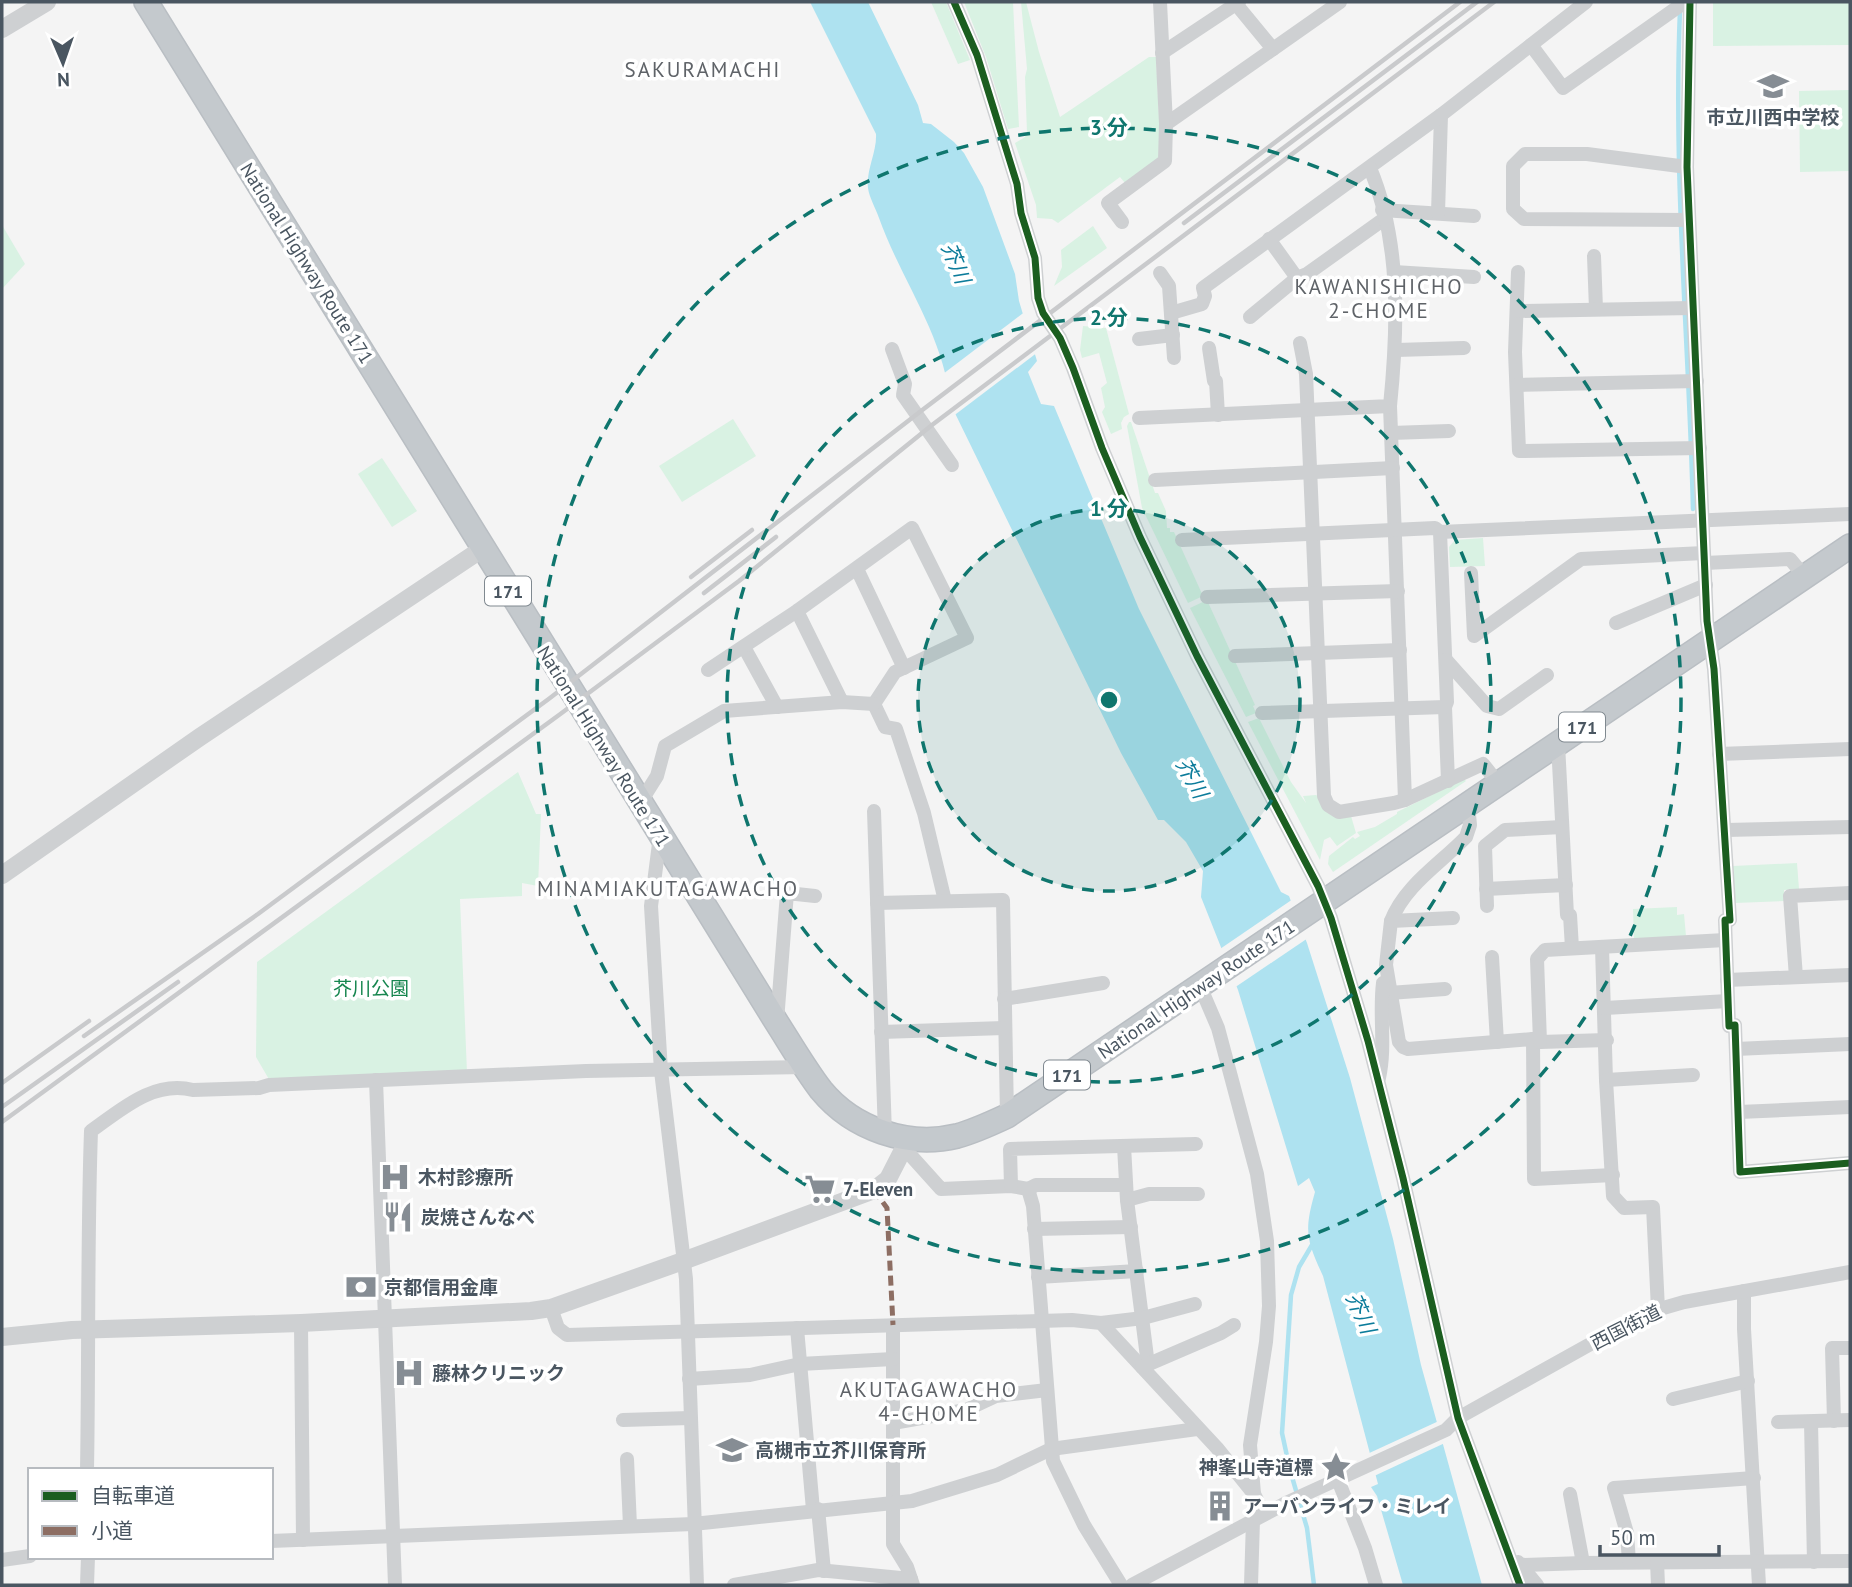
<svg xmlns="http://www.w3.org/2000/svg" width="1852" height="1587" font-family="'PT Sans','Noto Sans JP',sans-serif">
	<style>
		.green { fill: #d9f2e3 }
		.water { fill: #aee2f0 }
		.pier { fill: #f4f4f4 }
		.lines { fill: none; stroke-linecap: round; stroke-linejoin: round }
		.stream { stroke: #aee2f0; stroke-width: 4.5 }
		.trunk-casing { stroke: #b9bec3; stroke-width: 26 }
		.minor { stroke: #ced0d2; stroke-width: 14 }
		.tertiary { stroke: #ced0d2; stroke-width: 18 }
		.trunk { stroke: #c4c9cd; stroke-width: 23 }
		.rail { stroke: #c9cacc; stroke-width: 4.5 }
		.quiet { stroke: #8d6e63; stroke-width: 5; stroke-dasharray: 10 5; stroke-linecap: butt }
		.cycleway-casing { stroke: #fff; stroke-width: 11 }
		.cycleway { stroke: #1b5e20; stroke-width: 7 }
		.ring { fill: none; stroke: #0f766e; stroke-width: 3.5; stroke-dasharray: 12 9 }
		.labels { text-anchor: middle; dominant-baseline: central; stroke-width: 7; stroke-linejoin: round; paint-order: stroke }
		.shield { fill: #fff; stroke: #808990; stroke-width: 2 }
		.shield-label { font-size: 18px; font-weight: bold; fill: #4a5661 }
		.poi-label { font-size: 19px; font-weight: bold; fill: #4a5661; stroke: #fff; text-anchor: start }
		.street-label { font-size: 19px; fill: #4a5661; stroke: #fff }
		.park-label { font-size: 19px; fill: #17864f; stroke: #fff }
		.neighbourhood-label { font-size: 21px; letter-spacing: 2px; fill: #5f6368; stroke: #fff }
		.water-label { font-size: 21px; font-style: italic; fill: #0c7c9b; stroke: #fff }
		.centre { fill: #0f766e; stroke: #fff; stroke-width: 3.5 }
		.ring-label { font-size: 21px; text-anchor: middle; font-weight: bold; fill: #0f766e; stroke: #fff; stroke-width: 7; stroke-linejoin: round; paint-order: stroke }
	</style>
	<rect width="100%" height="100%" fill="#f4f4f4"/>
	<g class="green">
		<path d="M931,2H946L970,60L958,64Z"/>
		<path d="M964,2H1013L1019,127L1008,129L986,57Z"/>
		<path d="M1021,2H1026L1039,52L1060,117L1149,57H1156L1161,157L1125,183L1120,177L1058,223L1052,219L1037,218L1036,205L1015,143L1025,137L1027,133L1025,77L1027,69Z"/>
		<path d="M1713,2H1850V45L1713,46Z"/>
		<path d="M1850,90V171L1800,172L1799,91Z"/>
		<path d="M2,225L25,264L2,289Z"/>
		<path d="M1093,226L1107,248L1054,286L1062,267L1061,250Z"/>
		<path d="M1083,326L1106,328L1129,414L1124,417L1121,423L1122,429L1111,434L1102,412L1105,407L1101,388L1107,383L1099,353L1082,358L1080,350Z"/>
		<path d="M733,419L756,456L682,502L659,466Z"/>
		<path d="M1129,422H1131L1155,493H1158L1166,511L1167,528H1170V532H1174L1203,596L1188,603L1142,508L1127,426Z"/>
		<path d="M382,458L417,511L392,527L358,474Z"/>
		<path d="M1483,538L1485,566L1450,567L1449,547L1455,540Z"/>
		<path d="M1207,600L1255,705L1253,706L1256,713L1246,717L1190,608Z"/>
		<path d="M1259,718L1291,782L1306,803L1303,796L1316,795L1351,816L1356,833L1337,846L1330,837L1324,840L1320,860L1248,722Z"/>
		<path d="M518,772L536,814H541L538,886L522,883V896L460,899L467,1073L270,1081L256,1057L257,962Z"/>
		<path d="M1464,779L1466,781L1333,872L1328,864L1329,856L1353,837L1355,839L1360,836L1357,832L1375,827L1397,814V812Z"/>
		<path d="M1797,863L1799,889L1784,890V901L1735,903L1733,866Z"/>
		<path d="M1677,907V915L1684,914L1686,936L1634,939L1633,909Z"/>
	</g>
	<path class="water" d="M810,2H868L918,105L923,123L931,124L954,142L964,153L983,187L1015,274L1019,301L1037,361L1028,372L1041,404L1054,406L1139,609L1281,892L1289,896L1307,943L1350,1078L1393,1239L1421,1365L1482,1585H1403L1377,1496L1371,1487L1378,1484L1323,1276C1306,1239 1304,1231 1315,1192L1309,1178L1298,1186L1238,990L1201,897L1203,871L1186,842L1164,820H1158L1121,753L950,403C945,337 901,280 879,218C876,209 869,197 868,188C866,170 877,152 876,134Z"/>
	<g class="pier">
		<path d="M1026,311L1038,352L952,417L947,404L943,374Z"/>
		<path d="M1293,899L1308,938L1234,988L1220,949Z"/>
		<path d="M1441,1420L1447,1442L1372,1477L1365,1455Z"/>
	</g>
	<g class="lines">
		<g class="stream">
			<path d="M1680,10C1673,177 1689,343 1693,509"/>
			<path d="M1312,1245L1299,1267L1291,1295L1282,1433L1290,1470L1307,1528L1314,1585"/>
		</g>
		<g class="trunk-casing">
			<path id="trunk" d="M146,2L777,1023C791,1045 805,1069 821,1090C853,1129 908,1148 957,1136C975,1131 990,1124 1007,1116L1850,546"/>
		</g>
		<g class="minor">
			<path d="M954,2L977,55L1017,184L1021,213L1035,258L1038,298L1043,313L1060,338L1073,368L1102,448L1140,537L1197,656L1318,886L1331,918L1368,1041L1403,1178L1458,1418L1520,1585"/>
			<path d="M1690,2L1687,167L1707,621L1714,669L1730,920H1725L1729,1026L1735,1025L1740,1172L1850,1163"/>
			<path d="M1236,4L1273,49"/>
			<path d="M1531,45L1563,88L1685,2"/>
			<path d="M1162,53L1239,2"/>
			<path d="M1166,124L1340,2"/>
			<path d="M1687,167L1587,154H1525L1513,166V209L1524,219L1689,220"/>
			<path d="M1382,210L1474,216"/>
			<path d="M1438,213L1441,115"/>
			<path d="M1122,222L1108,203L1165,161L1166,124L1160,2"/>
			<path d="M1269,239L1297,278"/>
			<path d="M1594,256L1596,309"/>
			<path d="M1394,272L1474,277"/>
			<path d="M1518,272L1515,352L1519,451L1700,448"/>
			<path d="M1160,273L1169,286L1174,358"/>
			<path d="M1518,311L1692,308"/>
			<path d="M1171,313L1202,304L1205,296L1203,288L1441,115L1586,2"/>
			<path d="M1250,317L1297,278L1307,274L1384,219"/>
			<path d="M1139,339L1173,335"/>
			<path d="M1300,343L1306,374L1324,796L1328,805L1339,812L1394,803L1405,800L1483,764L1498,783"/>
			<path d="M1209,348L1214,381H1216L1218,415"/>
			<path d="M892,349L905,384L903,395L952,465"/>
			<path d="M1396,350L1464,348"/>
			<path d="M1517,385L1697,381"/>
			<path d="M1390,406L1405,800"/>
			<path d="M1139,418L1390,406C1398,327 1401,242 1370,168"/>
			<path d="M1391,433L1449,431"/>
			<path d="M1155,480L1393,468"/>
			<path d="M1440,532L1850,514"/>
			<path d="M1182,540L1435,528L1440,532L1447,702L1445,707L1448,781"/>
			<path d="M1705,563L1790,559L1805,577"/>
			<path d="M857,569L904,668"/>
			<path d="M1471,573L1474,636L1581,559L1704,553"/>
			<path d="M1207,597L1398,591"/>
			<path d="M797,611L842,702"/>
			<path d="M1616,623L1706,585"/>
			<path d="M744,647L777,707"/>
			<path d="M1235,656L1400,650"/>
			<path d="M1446,660L1487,706L1499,709L1547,675"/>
			<path d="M708,670L797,611L912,528L967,638L895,672L874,704"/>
			<path d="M874,704L885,727L896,729L924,813L945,901"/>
			<path d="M1262,713L1445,707"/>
			<path d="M1558,744L1567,915H1570L1572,948"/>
			<path d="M1719,754L1850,749"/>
			<path d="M640,803L657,776L665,746L724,711L842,702L874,704"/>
			<path d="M874,811L885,1134"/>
			<path d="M1726,830L1850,827"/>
			<path d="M660,836L651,906L661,1071L686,1279L697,1585"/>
			<path d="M1486,889L1566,885"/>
			<path d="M877,903L1003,900L1007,1116"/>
			<path d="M1487,906L1485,846L1505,830L1562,827"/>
			<path d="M1453,918L1391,921L1386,965L1399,1042L1403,1047L1408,1049L1533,1039L1540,1042L1607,1040"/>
			<path d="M1391,921C1405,885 1440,864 1466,837L1470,825L1468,805"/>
			<path d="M1602,947L1606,1080L1613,1196L1624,1208L1653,1207L1658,1309"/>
			<path d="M1492,957L1497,1042"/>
			<path d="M1796,977L1790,896L1850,893"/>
			<path d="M1727,980L1850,975"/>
			<path d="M1200,986L1218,1028L1257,1174L1267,1241L1269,1306L1266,1342L1250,1445L1254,1494L1264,1514"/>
			<path d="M1389,993L1445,989"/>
			<path d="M1004,999L1103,983"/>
			<path d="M1605,1008L1728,1001"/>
			<path d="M777,1021L787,893L815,896"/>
			<path d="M881,1032L1004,1028"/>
			<path d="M1533,1039L1534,1179L1613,1175"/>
			<path d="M1540,1042L1537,959L1545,950L1725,940"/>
			<path d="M1736,1049L1850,1044"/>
			<path d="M1379,1078C1386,1046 1379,1015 1383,983"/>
			<path d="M376,1080L395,1585"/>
			<path d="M1606,1080L1693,1075"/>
			<path d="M1739,1112L1850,1107"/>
			<path d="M1124,1146L1127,1200L1148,1365"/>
			<path d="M905,1149L941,1189L1011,1186L1028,1189L1033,1206L1053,1461L1084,1525L1121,1585"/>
			<path d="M1011,1186L1010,1149L1196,1144"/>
			<path d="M1028,1189L1036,1185H1126"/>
			<path d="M1127,1200L1149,1194H1198"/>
			<path d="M1034,1229L1131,1227"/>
			<path d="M1038,1277L1137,1271"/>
			<path d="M1744,1291V1329L1759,1585"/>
			<path d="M551,1308L558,1328L567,1335L1072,1320L1101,1323L1217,1448L1254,1494"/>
			<path d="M301,1323L303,1540"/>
			<path d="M1101,1323L1143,1318L1195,1304"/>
			<path d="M893,1325V1544L907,1567L913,1585"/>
			<path d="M797,1328L813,1510"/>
			<path d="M1142,1367L1221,1333L1234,1325"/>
			<path d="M689,1379L750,1375L800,1364L893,1359"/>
			<path d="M1673,1399L1748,1381"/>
			<path d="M623,1420L690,1418"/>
			<path d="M1834,1421L1832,1348H1850"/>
			<path d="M1778,1422L1850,1420"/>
			<path d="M1811,1422L1814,1562"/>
			<path d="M893,1423L966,1410L996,1396L1047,1390"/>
			<path d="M627,1459L630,1526"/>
			<path d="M87,1470C89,1357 87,1244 91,1131C121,1110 153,1080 193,1090L259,1088L269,1085L586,1071L806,1067"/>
			<path d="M1338,1480L1365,1548L1376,1585"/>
			<path d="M1570,1494L1583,1563L1850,1561"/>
			<path d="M818,1509L824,1571"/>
			<path d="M271,1541L693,1524L912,1501L997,1475L1051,1449L1197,1429"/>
			<path d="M2,1560L30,1556"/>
			<path d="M1518,1562L1537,1585"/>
			<path d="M1629,1562L1627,1533L1614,1488L1754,1478"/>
			<path d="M1657,1562L1658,1585"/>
			<path d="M1521,1565L1583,1563"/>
			<path d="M87,1585L88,1557"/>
			<path d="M734,1585L818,1570L911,1579"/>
			<path d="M1132,1585L1288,1502L1446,1430L1458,1418L1646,1313L1684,1302L1850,1272"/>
			<path d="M1251,1585L1253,1520"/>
		</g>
		<g class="tertiary">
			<path d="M2,29L47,2"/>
			<path d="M2,875L200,737L482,549"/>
			<path d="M2,1337L72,1330L301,1323L531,1311L551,1308L683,1261L874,1190L888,1179L909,1138"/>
		</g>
		<use href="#trunk" class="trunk"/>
		<g class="rail">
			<path d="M1184,223L1477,2"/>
			<path d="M691,577L752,530"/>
			<path d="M704,593L776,537"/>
			<path d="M84,1036L258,914L550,698L921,411L1460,2"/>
			<path d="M2,1083L89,1021"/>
			<path d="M2,1107L178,982"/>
			<path d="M2,1122L559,715L739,581L932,425L1494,2"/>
		</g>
		<path class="quiet" d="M874,1190L887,1208L893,1325"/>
		<g class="cycleway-casing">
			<g id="cycleway">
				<path d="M954,2L977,55L1017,184L1021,213L1035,258L1038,298L1043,313L1060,338L1073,368L1102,448L1140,537L1197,656L1318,886L1331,918L1368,1041L1403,1178L1458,1418L1520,1585"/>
				<path d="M1690,2L1687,167L1707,621L1714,669L1730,920H1725L1729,1026L1735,1025L1740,1172L1850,1163"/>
			</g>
		</g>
		<use href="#cycleway" class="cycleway"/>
	</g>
	<circle cx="1109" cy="700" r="191" fill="#0f766e" fill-opacity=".12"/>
	<g class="ring">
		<circle cx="1109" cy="700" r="191"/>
		<circle cx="1109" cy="700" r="382"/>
		<circle cx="1109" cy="700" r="572"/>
	</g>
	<defs>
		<g id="school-bare" transform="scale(2.415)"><path d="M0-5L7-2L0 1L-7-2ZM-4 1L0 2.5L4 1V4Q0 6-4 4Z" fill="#868d94" stroke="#fff" stroke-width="2.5" paint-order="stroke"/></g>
		<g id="hospital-bare" transform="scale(2.415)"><path d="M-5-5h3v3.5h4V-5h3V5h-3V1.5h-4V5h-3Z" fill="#868d94" stroke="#fff" stroke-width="2.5" paint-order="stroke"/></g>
		<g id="supermarket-bare" transform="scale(2.415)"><path d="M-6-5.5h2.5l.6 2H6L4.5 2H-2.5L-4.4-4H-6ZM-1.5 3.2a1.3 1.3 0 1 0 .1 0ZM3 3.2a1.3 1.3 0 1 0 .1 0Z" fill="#868d94" stroke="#fff" stroke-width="2.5" paint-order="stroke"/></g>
		<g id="restaurant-bare" transform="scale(2.415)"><path d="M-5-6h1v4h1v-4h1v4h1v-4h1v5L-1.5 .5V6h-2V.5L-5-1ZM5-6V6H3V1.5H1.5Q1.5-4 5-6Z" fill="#868d94" stroke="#fff" stroke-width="2.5" paint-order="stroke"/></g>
		<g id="bank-bare" transform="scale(2.415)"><path d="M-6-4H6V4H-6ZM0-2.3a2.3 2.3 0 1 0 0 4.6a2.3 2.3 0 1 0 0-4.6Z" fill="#868d94" stroke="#fff" stroke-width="2.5" paint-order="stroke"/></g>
		<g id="sight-bare" transform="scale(2.415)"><path d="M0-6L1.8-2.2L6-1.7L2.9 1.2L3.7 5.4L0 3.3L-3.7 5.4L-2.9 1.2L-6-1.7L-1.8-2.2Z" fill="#868d94" stroke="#fff" stroke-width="2.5" paint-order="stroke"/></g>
		<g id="building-bare" transform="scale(2.415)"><path d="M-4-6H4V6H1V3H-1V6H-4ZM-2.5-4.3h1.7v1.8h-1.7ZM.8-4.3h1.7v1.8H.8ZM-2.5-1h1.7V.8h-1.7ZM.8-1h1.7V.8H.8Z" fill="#868d94" stroke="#fff" stroke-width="2.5" paint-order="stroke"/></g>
	</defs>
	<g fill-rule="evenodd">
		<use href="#school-bare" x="1773" y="86"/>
		<use href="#hospital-bare" x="395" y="1177"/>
		<use href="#supermarket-bare" x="820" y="1189"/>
		<use href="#restaurant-bare" x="398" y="1217"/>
		<use href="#bank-bare" x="361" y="1287"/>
		<use href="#hospital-bare" x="409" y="1373"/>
		<use href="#school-bare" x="732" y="1450"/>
		<use href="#sight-bare" x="1336" y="1467"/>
		<use href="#building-bare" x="1220" y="1506"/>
	</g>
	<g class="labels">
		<g class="shield">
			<rect x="485" y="576.5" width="46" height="29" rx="5"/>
			<rect x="1559" y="712.5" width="46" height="29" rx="5"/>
			<rect x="1044" y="1060.5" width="46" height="29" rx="5"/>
		</g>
		<g class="shield-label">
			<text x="508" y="591">171</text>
			<text x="1582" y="727">171</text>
			<text x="1067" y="1075">171</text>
		</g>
		<g class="poi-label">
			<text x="1773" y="117" text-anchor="middle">市立川西中学校</text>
			<text x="418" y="1177">木村診療所</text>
			<text x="843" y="1189">7-Eleven</text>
			<text x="421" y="1217">炭焼さんなべ</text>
			<text x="384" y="1287">京都信用金庫</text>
			<text x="432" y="1373">藤林クリニック</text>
			<text x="755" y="1450">高槻市立芥川保育所</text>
			<text x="1313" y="1467" text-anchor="end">神峯山寺道標</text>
			<text x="1243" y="1506">アーバンライフ・ミレイ</text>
		</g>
		<g class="street-label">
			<text transform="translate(307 263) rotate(58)">National Highway Route 171</text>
			<text transform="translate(604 746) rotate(58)">National Highway Route 171</text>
			<text transform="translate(1196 989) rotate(-34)">National Highway Route 171</text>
			<text transform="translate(1626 1327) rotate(-27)">西国街道</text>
		</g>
		<g class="park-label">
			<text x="371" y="988">芥川公園</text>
		</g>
		<g class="neighbourhood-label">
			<text x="703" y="69">SAKURAMACHI</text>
			<text x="1379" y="286">KAWANISHICHO<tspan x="1379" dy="24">2-CHOME</tspan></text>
			<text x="668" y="888">MINAMIAKUTAGAWACHO</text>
			<text x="929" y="1389">AKUTAGAWACHO<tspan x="929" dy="24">4-CHOME</tspan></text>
		</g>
		<g class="water-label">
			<text transform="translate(956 263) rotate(67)">芥川</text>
			<text transform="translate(1192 778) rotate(61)">芥川</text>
			<text transform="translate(1361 1313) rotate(66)">芥川</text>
		</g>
	</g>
	<circle cx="1109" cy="700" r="10" class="centre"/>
	<g class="ring-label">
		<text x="1109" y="135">3 分</text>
		<text x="1109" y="325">2 分</text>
		<text x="1109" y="516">1 分</text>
	</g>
	<rect width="1852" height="1587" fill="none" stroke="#4a5661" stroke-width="7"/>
	<rect x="28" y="1468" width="245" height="91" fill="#ffffff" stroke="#b7bbc0" stroke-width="2"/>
	<rect x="42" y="1491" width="35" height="10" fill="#1b5e20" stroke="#b7bbc0" stroke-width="2"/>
	<text x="91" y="1503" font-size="21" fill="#4a5661">自転車道</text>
	<rect x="42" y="1526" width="35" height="10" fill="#8d6e63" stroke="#b7bbc0" stroke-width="2"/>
	<text x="91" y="1538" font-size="21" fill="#4a5661">小道</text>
	<g transform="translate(63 63) rotate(178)" stroke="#ffffff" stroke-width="5" paint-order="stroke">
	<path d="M0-5L12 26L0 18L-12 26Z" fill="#4a5661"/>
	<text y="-10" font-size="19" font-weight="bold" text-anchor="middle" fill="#4a5661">N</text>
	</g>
	<path d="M1600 1545v10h119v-10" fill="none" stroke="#4a5661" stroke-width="3.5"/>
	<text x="1610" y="1545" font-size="21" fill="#4a5661" stroke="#ffffff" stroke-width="5" paint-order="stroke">50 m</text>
</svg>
